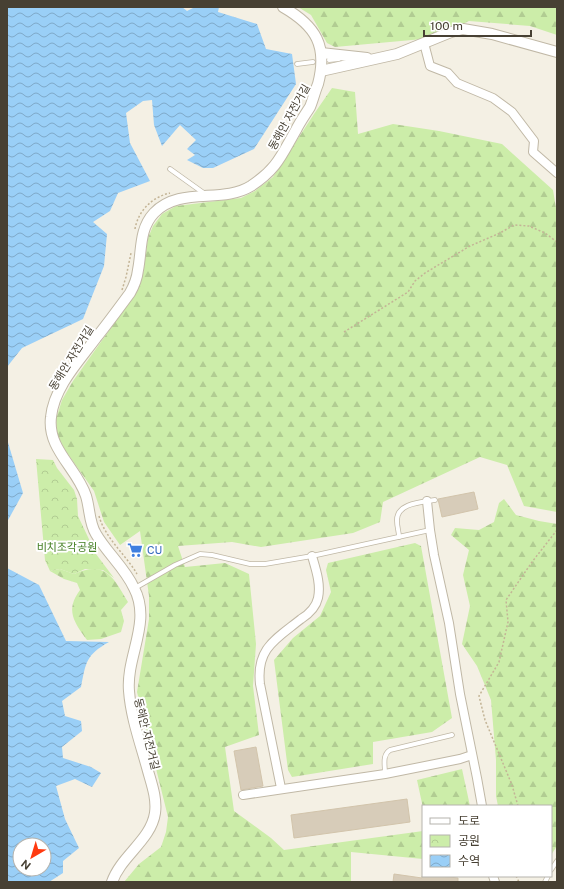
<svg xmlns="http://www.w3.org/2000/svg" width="564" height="889" font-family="'Public Sans','Noto Sans KR',sans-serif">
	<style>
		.forest { fill: url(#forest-firs) }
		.park { fill: url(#park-crowns) }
		.water { fill: url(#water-waves); fill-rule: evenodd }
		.building { fill: #d7ccb9; stroke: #d2c4ab }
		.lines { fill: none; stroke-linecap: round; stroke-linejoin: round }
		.service-casing { stroke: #c0b8a6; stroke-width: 5.5 }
		.minor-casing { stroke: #c0b8a6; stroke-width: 10 }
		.tertiary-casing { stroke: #c0b8a6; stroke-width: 12 }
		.path { stroke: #c3b496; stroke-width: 1.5; stroke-dasharray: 2 2; stroke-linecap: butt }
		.service { stroke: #fff; stroke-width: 4 }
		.minor { stroke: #fff; stroke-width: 8 }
		.tertiary { stroke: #fff; stroke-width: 10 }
		.labels { text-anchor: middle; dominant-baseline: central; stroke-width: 4; stroke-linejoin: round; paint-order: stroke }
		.street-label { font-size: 11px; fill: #474033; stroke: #fff }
		.park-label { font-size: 11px; fill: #427e21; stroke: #fff }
		.shop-label { font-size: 11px; fill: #366cbe; stroke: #fff; text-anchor: start }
	</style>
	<defs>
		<pattern id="forest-firs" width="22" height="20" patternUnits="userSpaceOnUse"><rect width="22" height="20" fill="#cceda9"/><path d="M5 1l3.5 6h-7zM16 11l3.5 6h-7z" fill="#b1cc92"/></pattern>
		<pattern id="park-crowns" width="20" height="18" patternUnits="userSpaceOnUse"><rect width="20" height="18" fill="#cceda9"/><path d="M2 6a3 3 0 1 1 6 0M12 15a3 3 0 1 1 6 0" fill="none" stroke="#b1cc92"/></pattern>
		<pattern id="water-waves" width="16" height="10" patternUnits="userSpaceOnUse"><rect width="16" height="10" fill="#9acff7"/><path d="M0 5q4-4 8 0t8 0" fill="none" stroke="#7fa9c9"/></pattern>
	</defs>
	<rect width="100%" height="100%" fill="#f4f0e4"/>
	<g class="forest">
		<path d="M298,7H557V35L530,26L469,21L434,38L335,47L327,43L311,15Z"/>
		<path d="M332,88L355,92L358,134L393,124L439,131L502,144L553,190L557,214V512L524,506L507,465L480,457L383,502L380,522L353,533L261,547L232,542L178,546L185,567L225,563L249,574L256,644L253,686L259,735L225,747L234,811L271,838L284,850L423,831V859L351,852V882H124L139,864L161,847L166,832L168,817L137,692L149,619V596L140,531L120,545L104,522L94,491L65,450L57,435L56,419L62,400L73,381L138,290L143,274L148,238L153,226L162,214L176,206L241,198L255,191L273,177L314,114Z"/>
		<path d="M504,499L516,515L539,521L557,524V846L551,855V806H498L496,796V760L491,700L477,666L462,644L470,606L463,575L469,550L451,535L455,528L479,530L494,522L499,503Z"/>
		<path d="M415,543L421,546L452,718L432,732L373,742V764L292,777L288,770L274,660L293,638L320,616L331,592L326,570L328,563Z"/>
		<path d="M60,569L74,574C106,560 113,577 128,602L121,610L124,621L121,632L101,639L87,640C74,622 65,610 80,590L77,583L64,579L50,571Z"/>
		<path d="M462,769L470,806H423V808L417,780Z"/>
	</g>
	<path class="park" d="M36,459L53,460L57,468L74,490L77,499L78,516L96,554L114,578L103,570L85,569L74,574L60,569L50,571L45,560Z"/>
	<g class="water">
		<path d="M7,7H182L187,11L195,7H219L218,12L257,24L266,49L292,54L296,84L254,149L213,168H203L187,160L195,155L187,149L196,140L180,125L162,146L154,125L152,100L143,101L126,113L130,143L150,181L118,193L110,211L93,222L107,234L104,266L83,319L22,348L7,367Z"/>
		<path d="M7,439L23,493L7,522Z"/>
		<path d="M7,568L39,585L66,641L109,642C86,655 86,662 81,687L62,701L65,716L81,721L82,731L62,747L63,758L91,767L101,773L92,787L75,779L56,786L65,819L79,848L63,861V873L49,882H7ZM20,845H44V869H20Z"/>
	</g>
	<g class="building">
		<path d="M474,492L478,509L442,517L438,499Z"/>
		<path d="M256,747L263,786L241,790L234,751Z"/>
		<path d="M407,799L410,822L294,838L291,815Z"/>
		<path d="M394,874L422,878V876H440L458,878V882H393Z"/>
	</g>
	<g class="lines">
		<g class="service-casing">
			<g id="service">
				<path d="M329,60L339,59"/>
				<path d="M297,64L313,62"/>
				<path d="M170,169L205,194"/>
				<path d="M399,537C399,532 397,527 397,521C396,503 422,502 435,500"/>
				<path d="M135,588L175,565L200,554L212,555L250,564H265L312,556L430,530"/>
				<path d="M385,774C385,765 382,755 390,750L452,735"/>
				<path d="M551,870L557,861"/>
				<path d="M545,882L548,876"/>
			</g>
		</g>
		<g class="minor-casing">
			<g id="minor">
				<path d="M424,43L430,66L448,73L457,83L493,98L512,112L534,141L533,152L557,173"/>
				<path d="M427,501L430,530L434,555L449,623L460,694L477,778L482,806"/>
				<path d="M281,788L260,684C256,648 276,639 301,619C309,614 316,607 318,598C321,584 316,570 312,556"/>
				<path d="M243,795L385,774L460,759L472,755"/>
				<path d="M493,876L495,882"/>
			</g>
		</g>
		<g class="tertiary-casing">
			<g id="tertiary">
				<path d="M321,53L367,58"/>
				<path d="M321,71L397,54L451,32L463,29L492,34L557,52"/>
				<path d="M112,882C121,856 151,840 155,813C157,799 152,785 148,771C141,745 131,718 129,691C126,656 152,622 134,588C125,568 107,553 96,534C89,523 90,509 86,496C77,468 47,449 51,417C54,387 79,361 96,338C108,323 119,308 130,293C134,286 137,279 138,270C142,250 139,229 154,213C180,186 222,204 251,186C277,169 281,156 296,130C300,122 305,115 310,107C313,100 315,91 318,84C328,46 316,26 283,7"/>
			</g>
		</g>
		<g class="path">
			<path d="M135,229C138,211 152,197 170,193"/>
			<path d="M122,290L126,277L131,253"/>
			<path d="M344,332L408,292L415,281L425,273L470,246L500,233L514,225L529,226L545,233L557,242"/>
			<path d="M99,516C105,538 126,555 137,574"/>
			<path d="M518,806L512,785L485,720L479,696L499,662L508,622L506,600L532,562L557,530"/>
			<path d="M516,876L519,882"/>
		</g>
		<use href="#service" class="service"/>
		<use href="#minor" class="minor"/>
		<use href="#tertiary" class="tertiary"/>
	</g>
	<defs>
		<g id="supermarket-bare" transform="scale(1.2)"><path d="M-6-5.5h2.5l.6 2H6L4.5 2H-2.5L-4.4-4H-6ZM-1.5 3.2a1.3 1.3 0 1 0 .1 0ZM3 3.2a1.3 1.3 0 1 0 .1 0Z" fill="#3f7fe0" stroke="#fff" stroke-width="2.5" paint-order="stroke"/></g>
	</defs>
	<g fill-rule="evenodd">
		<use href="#supermarket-bare" x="135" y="550"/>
	</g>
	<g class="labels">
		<g class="street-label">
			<text transform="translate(289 117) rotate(-61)">동해안 자전거길</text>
			<text transform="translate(71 358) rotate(-58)">동해안 자전거길</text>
			<text transform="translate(147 734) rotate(76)">동해안 자전거길</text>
		</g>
		<g class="park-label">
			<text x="67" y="547">비치조각공원</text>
		</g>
		<g class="shop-label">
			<text x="147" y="550">CU</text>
		</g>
	</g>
	<rect width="564" height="889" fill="none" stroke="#474033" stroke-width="16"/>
	<rect x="422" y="805" width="130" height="72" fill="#ffffff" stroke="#b5b3ad"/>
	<rect x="430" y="818" width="20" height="6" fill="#ffffff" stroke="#b5b3ad"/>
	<text x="458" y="825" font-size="12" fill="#474033">도로</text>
	<rect x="430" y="835" width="20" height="12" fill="url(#park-crowns)" stroke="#b5b3ad"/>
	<text x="458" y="845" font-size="12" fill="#474033">공원</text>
	<rect x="430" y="855" width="20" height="12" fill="url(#water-waves)" stroke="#b5b3ad"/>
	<text x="458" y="865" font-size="12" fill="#474033">수역</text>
	<g transform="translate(32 857) rotate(218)"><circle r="19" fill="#ffffff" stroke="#b5b3ad"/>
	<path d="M0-3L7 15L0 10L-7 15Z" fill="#ff3a10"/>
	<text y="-6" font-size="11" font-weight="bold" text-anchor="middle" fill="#474033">N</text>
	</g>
	<path d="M424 30v6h107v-6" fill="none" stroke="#474033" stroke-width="2"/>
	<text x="430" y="30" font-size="12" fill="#474033" stroke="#ffffff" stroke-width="3" paint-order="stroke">100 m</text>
</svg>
